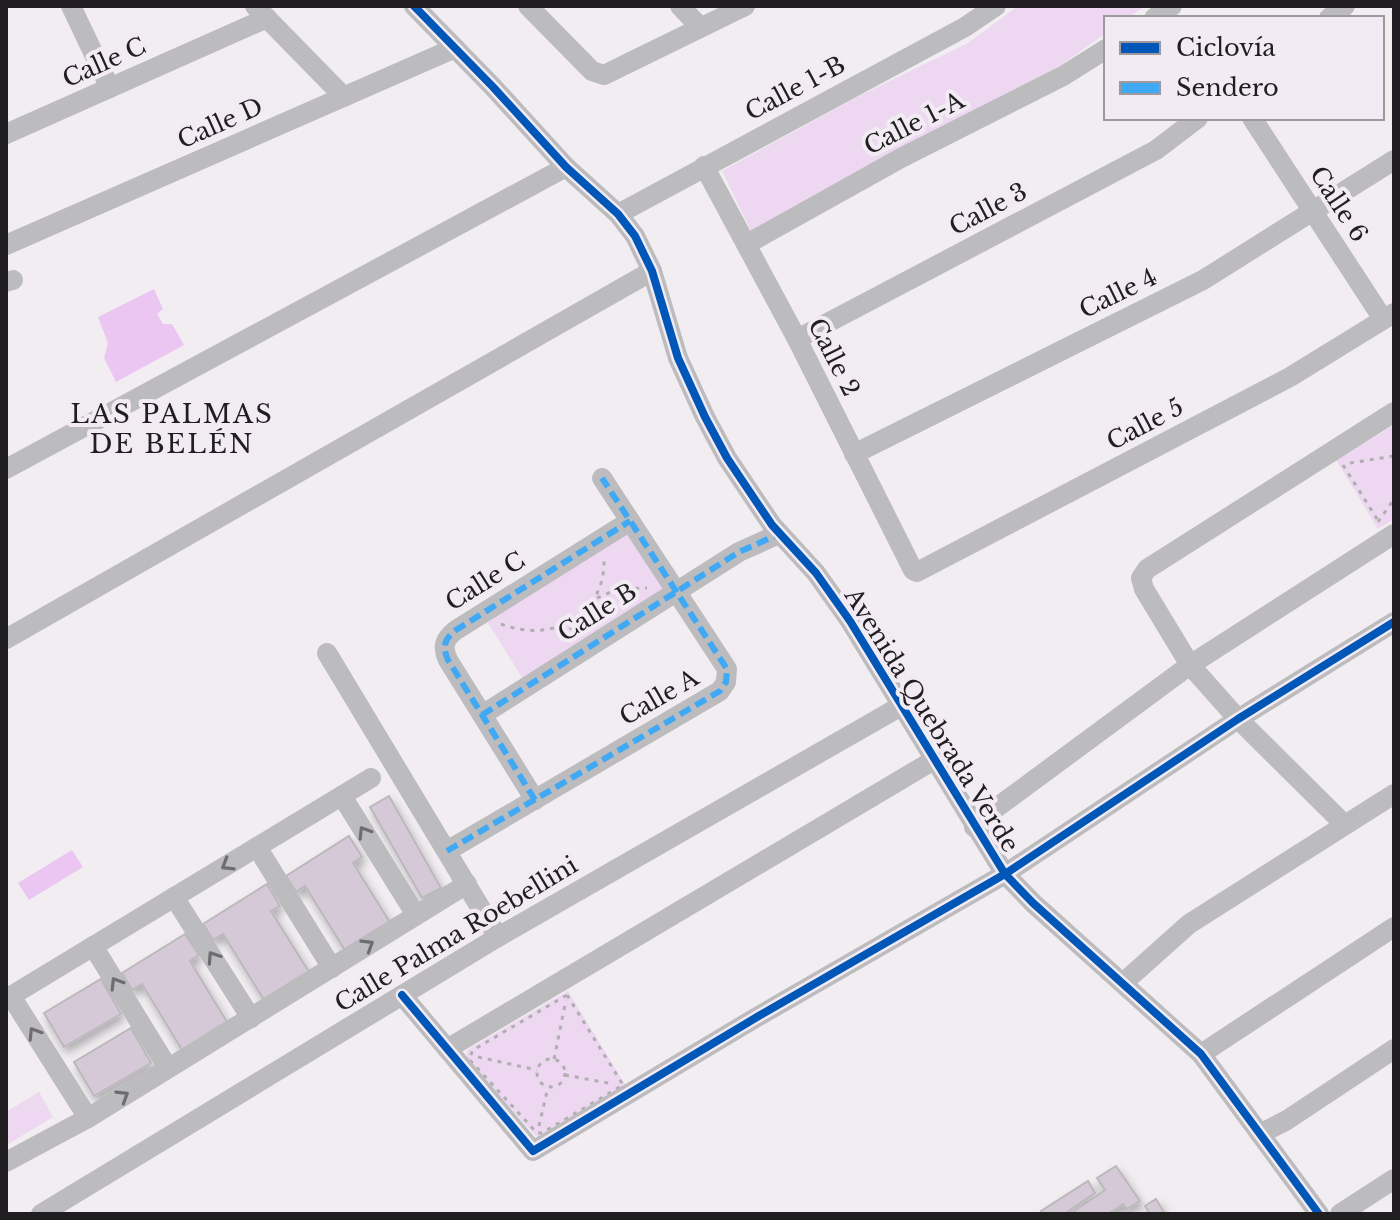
<svg xmlns="http://www.w3.org/2000/svg" width="1400" height="1220" font-family="'Libre Baskerville',serif">
	<style>
		.green { fill: #edd7f1 }
		.water { fill: #ebc6f3 }
		.building { fill: #d5c9d7; stroke: #bbb8bb; stroke-width: 2; filter: url(#shadow) }
		.lines { fill: none; stroke-linecap: round; stroke-linejoin: round }
		.path { stroke: #b0afb0; stroke-width: 3; stroke-dasharray: 4 6; stroke-linecap: butt }
		.street { stroke: #bcbbbd; stroke-width: 20 }
		.quiet { stroke: #3fa9f5; stroke-width: 6; stroke-dasharray: 12 6; stroke-linecap: butt }
		.cycleway-casing { stroke: #f2ebf3; stroke-width: 13 }
		.cycleway { stroke: #0057b8; stroke-width: 8 }
		.oneway { stroke: #6e6c70 }
		.labels { text-anchor: middle; dominant-baseline: central; stroke-width: 8; stroke-linejoin: round; paint-order: stroke }
		.street-label { font-size: 24px; fill: #211e22; stroke: #f2ebf3 }
		.neighbourhood-label { font-size: 26px; letter-spacing: 2px; fill: #211e22; stroke: #f2ebf3 }
	</style>
	<defs>
		<filter id="shadow"><feDropShadow dx="3" dy="5.5" stdDeviation="4" flood-color="#0004"/></filter>
	</defs>
	<rect width="100%" height="100%" fill="#f1edf1"/>
	<g class="green">
		<path d="M1018,6H1145L1128,18H1106V33L1048,74L751,231L722,171L857,97L968,43Z"/>
		<path d="M1394,425V519L1378,529L1336,460Z"/>
		<path d="M626,530L664,590L523,679L485,618Z"/>
		<path d="M568,991L626,1086L537,1137L467,1062V1050Z"/>
		<path d="M39,1092L53,1117L8,1144L6,1112Z"/>
	</g>
	<g class="water">
		<path d="M154,289L163,309L157,314L163,324H172L184,345L116,382L104,358L108,343L98,317Z"/>
		<path d="M72,850L83,867L29,900L18,883Z"/>
	</g>
	<g class="building">
		<path d="M389,796L441,888L422,898L370,807Z"/>
		<path d="M349,836L362,857L353,863L391,924L346,952L305,886L296,892L286,876Z"/>
		<path d="M267,884L280,906L271,911L309,972L264,1000L223,934L213,940L203,924Z"/>
		<path d="M185,934L199,955L190,961L227,1022L182,1050L142,984L132,990L122,973Z"/>
		<path d="M101,979L121,1014L64,1047L44,1013Z"/>
		<path d="M131,1028L151,1063L94,1096L74,1062Z"/>
		<path d="M1116,1166L1140,1201L1127,1209L1123,1204L1108,1214H1070L1105,1190L1097,1178Z"/>
		<path d="M1088,1181L1095,1193L1064,1214H1043L1041,1211Z"/>
		<path d="M1156,1199L1165,1214H1150L1145,1206Z"/>
	</g>
	<g class="lines">
		<g class="path">
			<path d="M1350,463L1394,456"/>
			<path d="M1343,465L1379,522"/>
			<path d="M1378,522L1394,499"/>
			<path d="M597,598L618,589L647,588"/>
			<path d="M501,624C552,644 606,616 604,558"/>
			<path d="M567,639L571,628"/>
			<path d="M567,995L623,1085L542,1133H537L469,1059L473,1050Z"/>
			<path d="M478,1057L537,1070"/>
			<circle cx="551" cy="1073" r="14"/>
			<path d="M554,1059L566,1000"/>
			<path d="M565,1075L608,1083"/>
			<path d="M539,1126L548,1087"/>
		</g>
		<g class="street">
			<path d="M71,6L110,88"/>
			<path d="M255,6L344,97"/>
			<path d="M414,6L493,87L566,167L618,214L635,236L652,271L678,358L705,417L727,458L772,525L816,573L850,621L1005,874L1033,903L1201,1054L1319,1214"/>
			<path d="M528,6L592,71L604,75L745,6"/>
			<path d="M680,6L700,27"/>
			<path d="M1154,18L1172,6"/>
			<path d="M1329,18L1345,6"/>
			<path d="M1252,118L1383,319"/>
			<path d="M6,134L267,18"/>
			<path d="M704,166L797,339L913,570L917,572L1290,377L1394,313"/>
			<path d="M618,214L965,27L996,6"/>
			<path d="M747,244L901,158L1063,76L1106,49"/>
			<path d="M6,245L455,48"/>
			<path d="M6,282L13,280"/>
			<path d="M797,339L1156,150L1198,118"/>
			<path d="M854,454L1203,280L1394,160"/>
			<path d="M6,469L566,167"/>
			<path d="M6,639L652,271"/>
			<path d="M327,653L498,937"/>
			<path d="M482,715L739,552L779,534"/>
			<path d="M342,796L416,915"/>
			<path d="M535,800L448,660C442,647 444,639 456,630L630,521"/>
			<path d="M1345,825L1238,719L1190,665L1144,589L1141,578L1147,569L1394,412"/>
			<path d="M974,827L992,811L1190,665L1394,534"/>
			<path d="M257,847L332,968"/>
			<path d="M447,851L720,691L726,682L727,669L602,478"/>
			<path d="M174,897L251,1018"/>
			<path d="M93,946L168,1068"/>
			<path d="M1123,983L1189,924L1394,794"/>
			<path d="M402,995L533,1151L757,1017L1005,874L1238,719L1394,622"/>
			<path d="M11,996L88,1118"/>
			<path d="M6,999L371,778"/>
			<path d="M447,1049L934,760"/>
			<path d="M1201,1054L1394,927"/>
			<path d="M1260,1134L1287,1120L1394,1049"/>
			<path d="M6,1162L88,1118L467,884"/>
			<path d="M41,1214L498,937L901,706"/>
			<path d="M1340,1214L1394,1179"/>
		</g>
		<g class="quiet">
			<path d="M482,715L739,552L779,534"/>
			<path d="M535,800L448,660C442,647 444,639 456,630L630,521"/>
			<path d="M447,851L720,691L726,682L727,669L602,478"/>
		</g>
		<g class="cycleway-casing">
			<g id="cycleway">
				<path d="M414,6L493,87L566,167L618,214L635,236L652,271L678,358L705,417L727,458L772,525L816,573L850,621L1005,874L1033,903L1201,1054L1319,1214"/>
				<path d="M402,995L533,1151L757,1017L1005,874L1238,719L1394,622"/>
			</g>
		</g>
		<use href="#cycleway" class="cycleway"/>
	</g>
	<defs><path id="oneway-chevron" d="M-2-3.5L2.5 0L-2 3.5" fill="none" stroke-width="1.6" stroke-linecap="round" stroke-linejoin="round" transform="scale(2)"/></defs>
	<g class="oneway">
		<use href="#oneway-chevron" transform="translate(364 832) rotate(-122)"/>
		<use href="#oneway-chevron" transform="translate(227 865) rotate(149)"/>
		<use href="#oneway-chevron" transform="translate(368 945) rotate(-32)"/>
		<use href="#oneway-chevron" transform="translate(213 957) rotate(-123)"/>
		<use href="#oneway-chevron" transform="translate(116 983) rotate(-122)"/>
		<use href="#oneway-chevron" transform="translate(34 1033) rotate(-122)"/>
		<use href="#oneway-chevron" transform="translate(123 1096) rotate(-32)"/>
	</g>
	<g class="labels">
		<g class="street-label">
			<text transform="translate(104 62) rotate(-24)">Calle C</text>
			<text transform="translate(795 88) rotate(-28)">Calle 1-B</text>
			<text transform="translate(220 123) rotate(-24)">Calle D</text>
			<text transform="translate(914 123) rotate(-27)">Calle 1-A</text>
			<text transform="translate(1339 204) rotate(57)">Calle 6</text>
			<text transform="translate(988 209) rotate(-28)">Calle 3</text>
			<text transform="translate(1118 293) rotate(-26)">Calle 4</text>
			<text transform="translate(834 357) rotate(63)">Calle 2</text>
			<text transform="translate(1145 424) rotate(-28)">Calle 5</text>
			<text transform="translate(485 581) rotate(-32)">Calle C</text>
			<text transform="translate(597 612) rotate(-32)">Calle B</text>
			<text transform="translate(659 697) rotate(-30)">Calle A</text>
			<text transform="translate(932 720) rotate(58)">Avenida Quebrada Verde</text>
			<text transform="translate(456 934) rotate(-31)">Calle Palma Roebellini</text>
		</g>
		<g class="neighbourhood-label">
			<text x="172" y="414">LAS PALMAS<tspan x="172" dy="30">DE BELÉN</tspan></text>
		</g>
	</g>
	<rect width="1400" height="1220" fill="none" stroke="#211e22" stroke-width="16"/>
	<rect x="1104" y="16" width="280" height="104" fill="#f2ebf3" stroke="#9e999f" stroke-width="2"/>
	<rect x="1120" y="42" width="40" height="12" fill="#0057b8" stroke="#9e999f" stroke-width="2"/>
	<text x="1176" y="56" font-size="24" fill="#211e22">Ciclovía</text>
	<rect x="1120" y="82" width="40" height="12" fill="#3fa9f5" stroke="#9e999f" stroke-width="2"/>
	<text x="1176" y="96" font-size="24" fill="#211e22">Sendero</text>
</svg>
